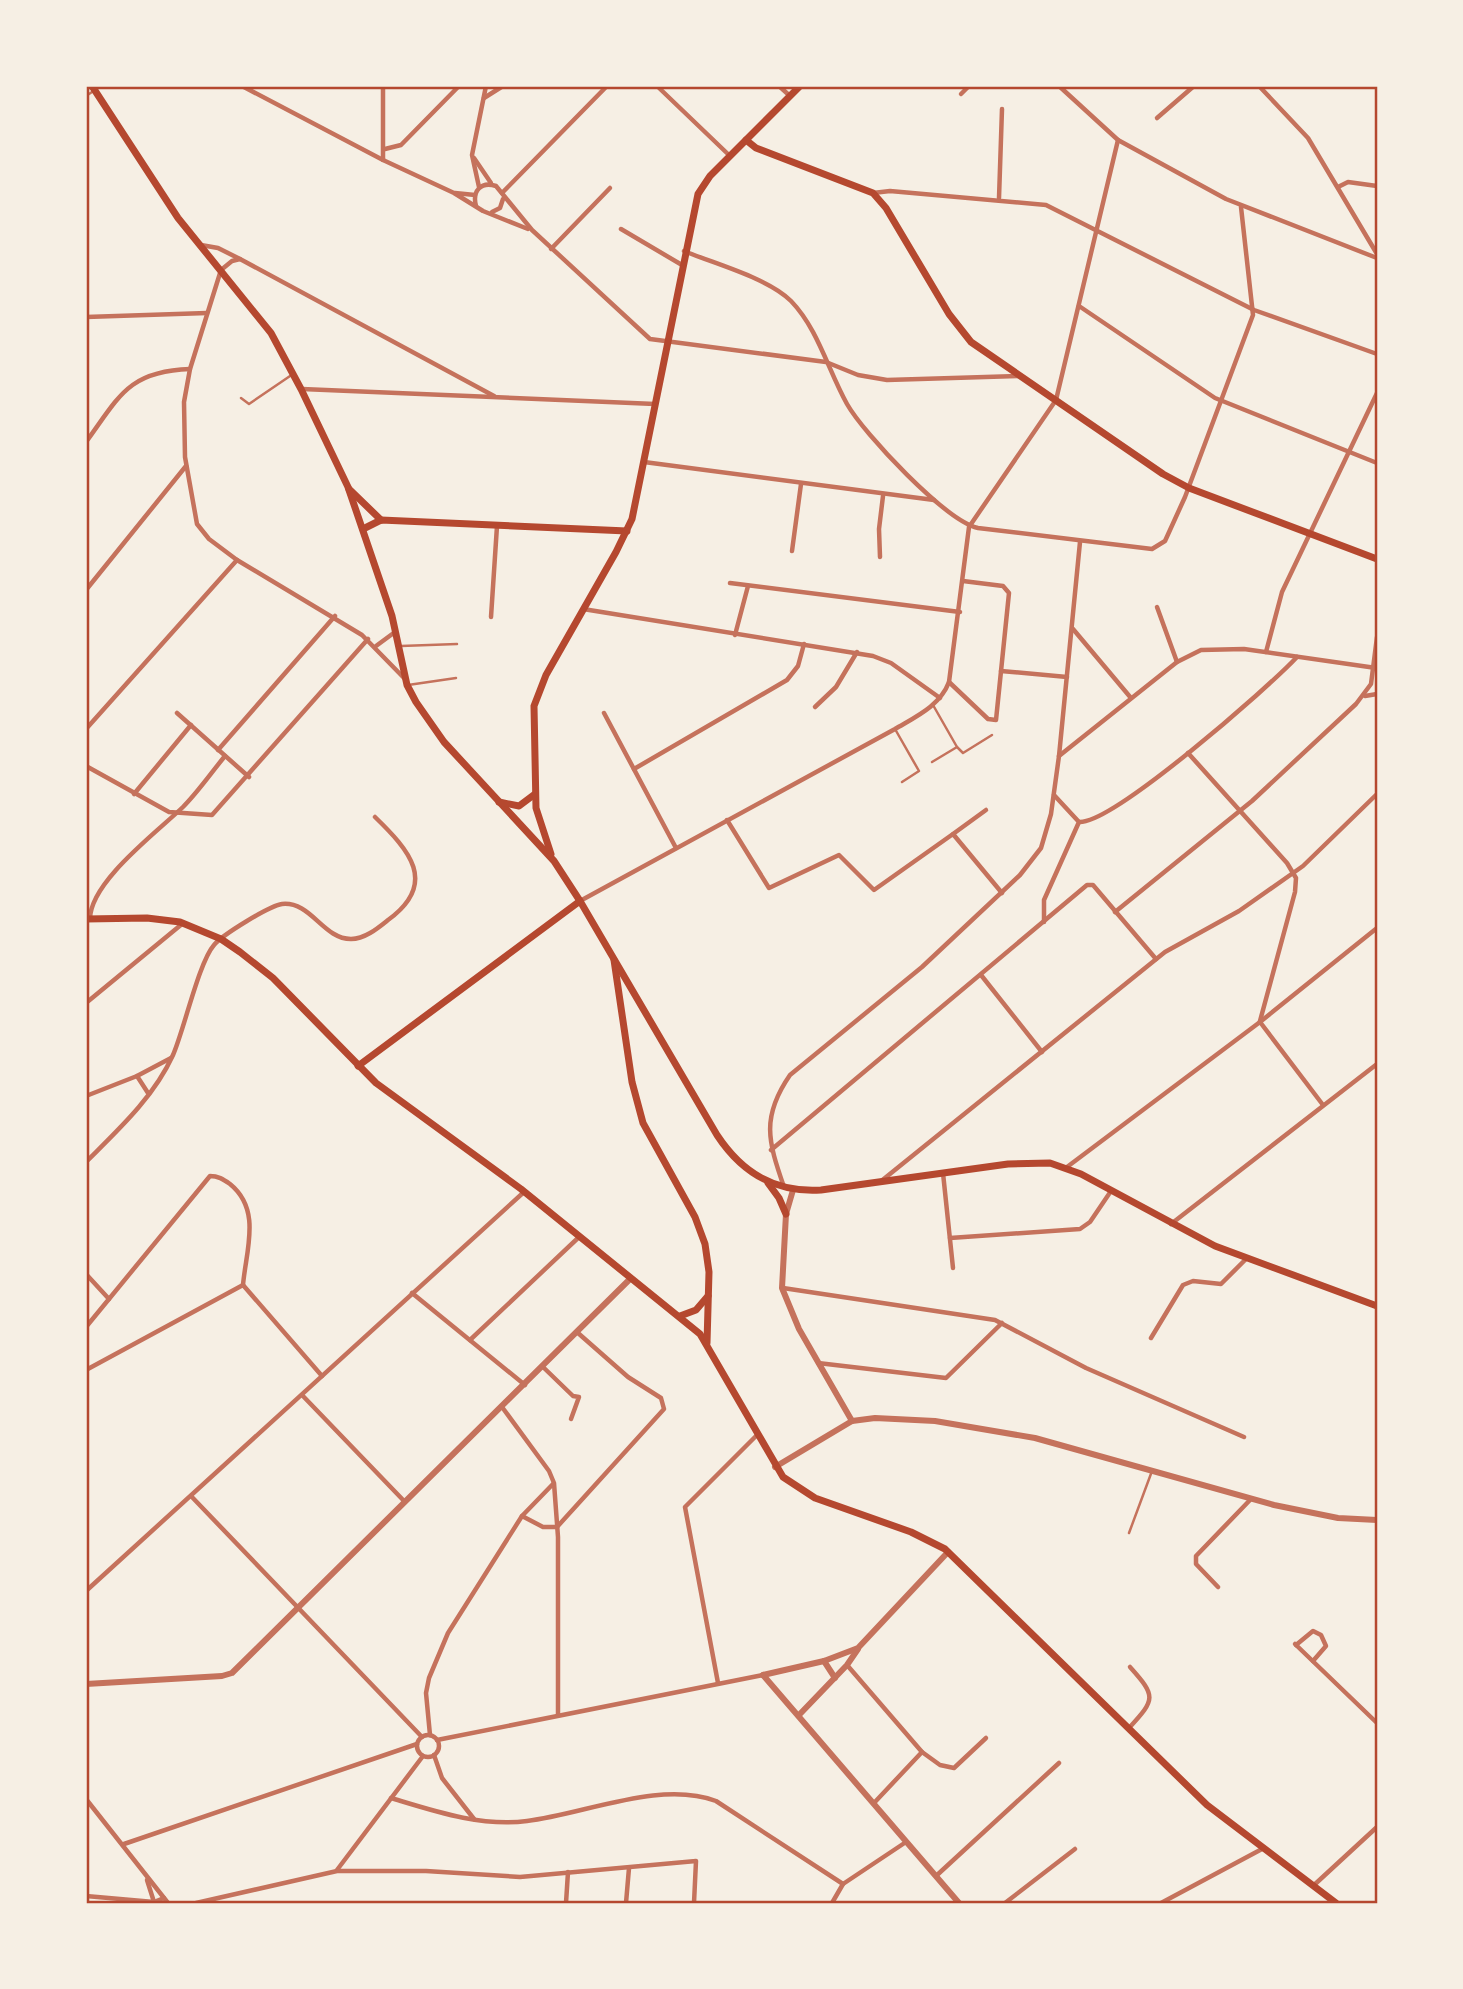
<svg xmlns="http://www.w3.org/2000/svg" width="1463" height="1989" font-family="'DejaVu Sans',sans-serif">
	<style>
		.lines { fill: none; stroke-linecap: round; stroke-linejoin: round }
		.service { stroke: #c5725c; stroke-width: 2.5 }
		.minor { stroke: #c5725c; stroke-width: 4.5 }
		.tertiary { stroke: #c5725c; stroke-width: 6 }
		.secondary { stroke: #b5482f; stroke-width: 7 }
		.primary { stroke: #b5482f; stroke-width: 7 }
		.neatline { fill: none; stroke: #b5482f; stroke-width: 2.5 }
	</style>
	<rect width="100%" height="100%" fill="#f6efe4"/>
	<g class="lines">
		<g class="service">
			<path d="M86,96L95,90"/>
			<path d="M241,398L249,404L293,374"/>
			<path d="M401,646L457,644"/>
			<path d="M408,685L456,678"/>
			<path d="M933,705L957,747"/>
			<path d="M895,729L919,771L902,782"/>
			<path d="M932,762L957,747L963,753L992,735"/>
			<path d="M1129,1533L1152,1471"/>
		</g>
		<g class="minor">
			<path d="M242,86L383,160L454,193L483,211L528,229"/>
			<path d="M383,86V160"/>
			<path d="M657,86L730,156"/>
			<path d="M779,86L790,96"/>
			<path d="M1059,86L1118,140L1226,199L1377,258"/>
			<path d="M1259,86L1308,138L1377,254"/>
			<path d="M961,94L969,86"/>
			<path d="M484,98L503,86"/>
			<path d="M1157,118L1194,86"/>
			<path d="M385,149L401,145L459,86"/>
			<path d="M474,158L491,183"/>
			<path d="M479,187L472,155L486,86"/>
			<path d="M1338,187L1348,182L1377,186"/>
			<path d="M455,193L475,195"/>
			<path d="M502,193L607,86"/>
			<path d="M873,193L890,191L1046,205L1254,310L1377,354"/>
			<path d="M999,198L1002,109"/>
			<path d="M476,206C472,191 481,181 496,186L532,230L650,339L826,362L858,375L887,380L1020,376"/>
			<path d="M492,212L500,208L503,199"/>
			<path d="M621,229L682,265"/>
			<path d="M201,245L218,248L240,259L494,396"/>
			<path d="M551,249L610,188"/>
			<path d="M684,251C715,264 768,278 791,301C818,329 828,370 847,404C864,434 946,521 978,528L1152,549L1165,541L1185,497L1253,315L1241,207"/>
			<path d="M240,259L232,261L221,270L190,369L184,402L185,457L197,524L209,539L237,560L362,635L405,679"/>
			<path d="M1079,306L1215,398L1377,463"/>
			<path d="M86,317L207,313"/>
			<path d="M302,389L655,404"/>
			<path d="M86,442C119,397 128,371 190,369"/>
			<path d="M644,462L934,500"/>
			<path d="M792,551L801,484"/>
			<path d="M880,557L879,529L883,496"/>
			<path d="M730,583L960,612"/>
			<path d="M86,590L186,466"/>
			<path d="M1157,607L1177,662"/>
			<path d="M583,609L873,656L891,663L940,698"/>
			<path d="M491,617L497,526"/>
			<path d="M1073,629L1131,698"/>
			<path d="M735,635L748,586"/>
			<path d="M376,646L395,632"/>
			<path d="M1266,652L1282,592L1377,393"/>
			<path d="M1001,671L1067,677"/>
			<path d="M949,682L988,719L996,720L1009,593L1003,586L963,581"/>
			<path d="M1365,696L1377,694"/>
			<path d="M815,707L836,687L857,652"/>
			<path d="M177,713L249,777"/>
			<path d="M604,713L676,848"/>
			<path d="M86,729L237,560"/>
			<path d="M218,750L335,616"/>
			<path d="M1188,753L1287,863L1296,878L1295,892L1260,1021"/>
			<path d="M1059,756L1177,662L1201,650L1244,649L1376,668"/>
			<path d="M86,766L169,812L212,815L368,639"/>
			<path d="M634,769L787,680L798,666L804,644"/>
			<path d="M134,794L191,725"/>
			<path d="M727,820L769,888L839,855L874,890L953,834L1002,893"/>
			<path d="M1079,822C1113,824 1269,687 1297,657"/>
			<path d="M953,834L986,810"/>
			<path d="M580,901L895,729C915,717 940,706 949,682L969,527L1056,400L1118,140"/>
			<path d="M1115,912L1252,801L1356,704L1371,684L1377,637"/>
			<path d="M90,919C90,882 157,832 183,807C198,792 211,773 225,756"/>
			<path d="M1044,922V900L1079,822L1054,795"/>
			<path d="M981,975L1042,1052"/>
			<path d="M86,1003L182,924"/>
			<path d="M1260,1022L1323,1105"/>
			<path d="M137,1076L148,1093"/>
			<path d="M86,1096L137,1076L171,1058"/>
			<path d="M771,1150L1087,885H1093L1156,959"/>
			<path d="M86,1162C118,1130 154,1097 173,1055C184,1030 199,962 214,945C222,935 269,906 282,904C311,901 323,939 351,939C365,939 378,928 388,920C439,883 409,850 375,817"/>
			<path d="M1067,1167L1260,1022L1377,928"/>
			<path d="M943,1173L953,1268"/>
			<path d="M880,1182L1165,952L1239,911L1303,866L1377,794"/>
			<path d="M784,1187C768,1141 761,1117 790,1075L922,967L1020,875L1041,848L1051,814L1059,756L1080,542"/>
			<path d="M1171,1224L1377,1064"/>
			<path d="M950,1238L1080,1229L1090,1222L1111,1191"/>
			<path d="M86,1274L109,1299"/>
			<path d="M243,1285L322,1376"/>
			<path d="M783,1288L995,1320L1086,1368L1244,1437"/>
			<path d="M412,1293L525,1385"/>
			<path d="M86,1327L210,1176C218,1176 223,1179 230,1184C262,1210 246,1250 243,1285"/>
			<path d="M1151,1338L1183,1285L1193,1281L1221,1284L1246,1259"/>
			<path d="M470,1340L578,1238"/>
			<path d="M818,1363L946,1378L1002,1323"/>
			<path d="M543,1367L573,1396L579,1397L571,1419"/>
			<path d="M86,1370L243,1285"/>
			<path d="M302,1395L405,1502"/>
			<path d="M502,1407L549,1471L554,1483L558,1537V1715"/>
			<path d="M191,1496L422,1737"/>
			<path d="M522,1516L543,1527H557L664,1409L661,1398L628,1377L578,1333"/>
			<path d="M1218,1587L1196,1564V1556L1250,1500"/>
			<path d="M86,1591L524,1192"/>
			<path d="M1295,1644L1377,1723"/>
			<path d="M1296,1645L1313,1631L1321,1635L1326,1646L1313,1661"/>
			<path d="M847,1665L922,1752L874,1803"/>
			<path d="M718,1683L685,1507L757,1435"/>
			<path d="M1129,1728C1156,1699 1156,1696 1130,1667"/>
			<path d="M430,1735L426,1693L429,1678L448,1633L522,1516L553,1484"/>
			<circle cx="428" cy="1746" r="11"/>
			<path d="M437,1740L763,1675"/>
			<path d="M922,1752L940,1765L954,1768L986,1738"/>
			<path d="M434,1755L442,1778L474,1819"/>
			<path d="M391,1798C434,1811 481,1827 527,1821C585,1814 660,1780 716,1801L843,1884"/>
			<path d="M86,1799L168,1903"/>
			<path d="M124,1844L417,1744"/>
			<path d="M337,1870L423,1756"/>
			<path d="M936,1876L1059,1763"/>
			<path d="M147,1880L154,1902"/>
			<path d="M1313,1886L1377,1827"/>
			<path d="M86,1896L154,1902L164,1898"/>
			<path d="M196,1903L337,1871H426L520,1877L696,1861L694,1903"/>
			<path d="M566,1903L568,1872"/>
			<path d="M626,1903L629,1868"/>
			<path d="M832,1903L843,1884L906,1842"/>
			<path d="M1005,1903L1075,1849"/>
			<path d="M1161,1903L1262,1849"/>
		</g>
		<g class="tertiary">
			<path d="M793,1190L786,1214L782,1288L799,1329L852,1421"/>
			<path d="M775,1467L852,1421L875,1418L935,1421L1035,1438L1274,1505L1338,1518L1377,1520"/>
			<path d="M824,1661L835,1678"/>
			<path d="M763,1675L959,1903"/>
			<path d="M763,1675L824,1661L858,1648L948,1552"/>
			<path d="M86,1684L222,1676L232,1673L630,1279"/>
			<path d="M799,1715L847,1665L858,1649"/>
		</g>
		<g class="secondary">
			<path d="M92,86L178,218L271,333L301,389L348,487L392,616L407,685L416,702L444,742L554,861L580,901"/>
			<path d="M746,140L756,148L873,193L886,208L949,314L971,342L1163,474L1189,488L1377,559"/>
			<path d="M349,489L381,520"/>
			<path d="M363,529L381,520L627,531"/>
			<path d="M499,802L519,806L535,794"/>
			<path d="M551,854L536,808L534,706L546,675L616,552L632,519L698,194L710,176L800,86"/>
		</g>
		<g class="primary">
			<path d="M86,919L147,918L180,922L221,939L240,952L273,978L376,1083L521,1189L700,1334L783,1477L815,1498L911,1532L945,1549L1207,1805L1336,1903"/>
			<path d="M614,960L632,1082L643,1123L695,1217L705,1244L709,1272L707,1343"/>
			<path d="M358,1066L580,901L717,1135C742,1173 775,1193 821,1190L1008,1164L1050,1163L1081,1174L1215,1246L1377,1306"/>
			<path d="M768,1183L779,1198L786,1214"/>
			<path d="M680,1316L696,1310L708,1296"/>
		</g>
	</g>
	<rect width="1463" height="1989" fill="none" stroke="#f6efe4" stroke-width="175"/>
	<rect x="88" y="88" width="1288" height="1814" class="neatline"/>
</svg>
